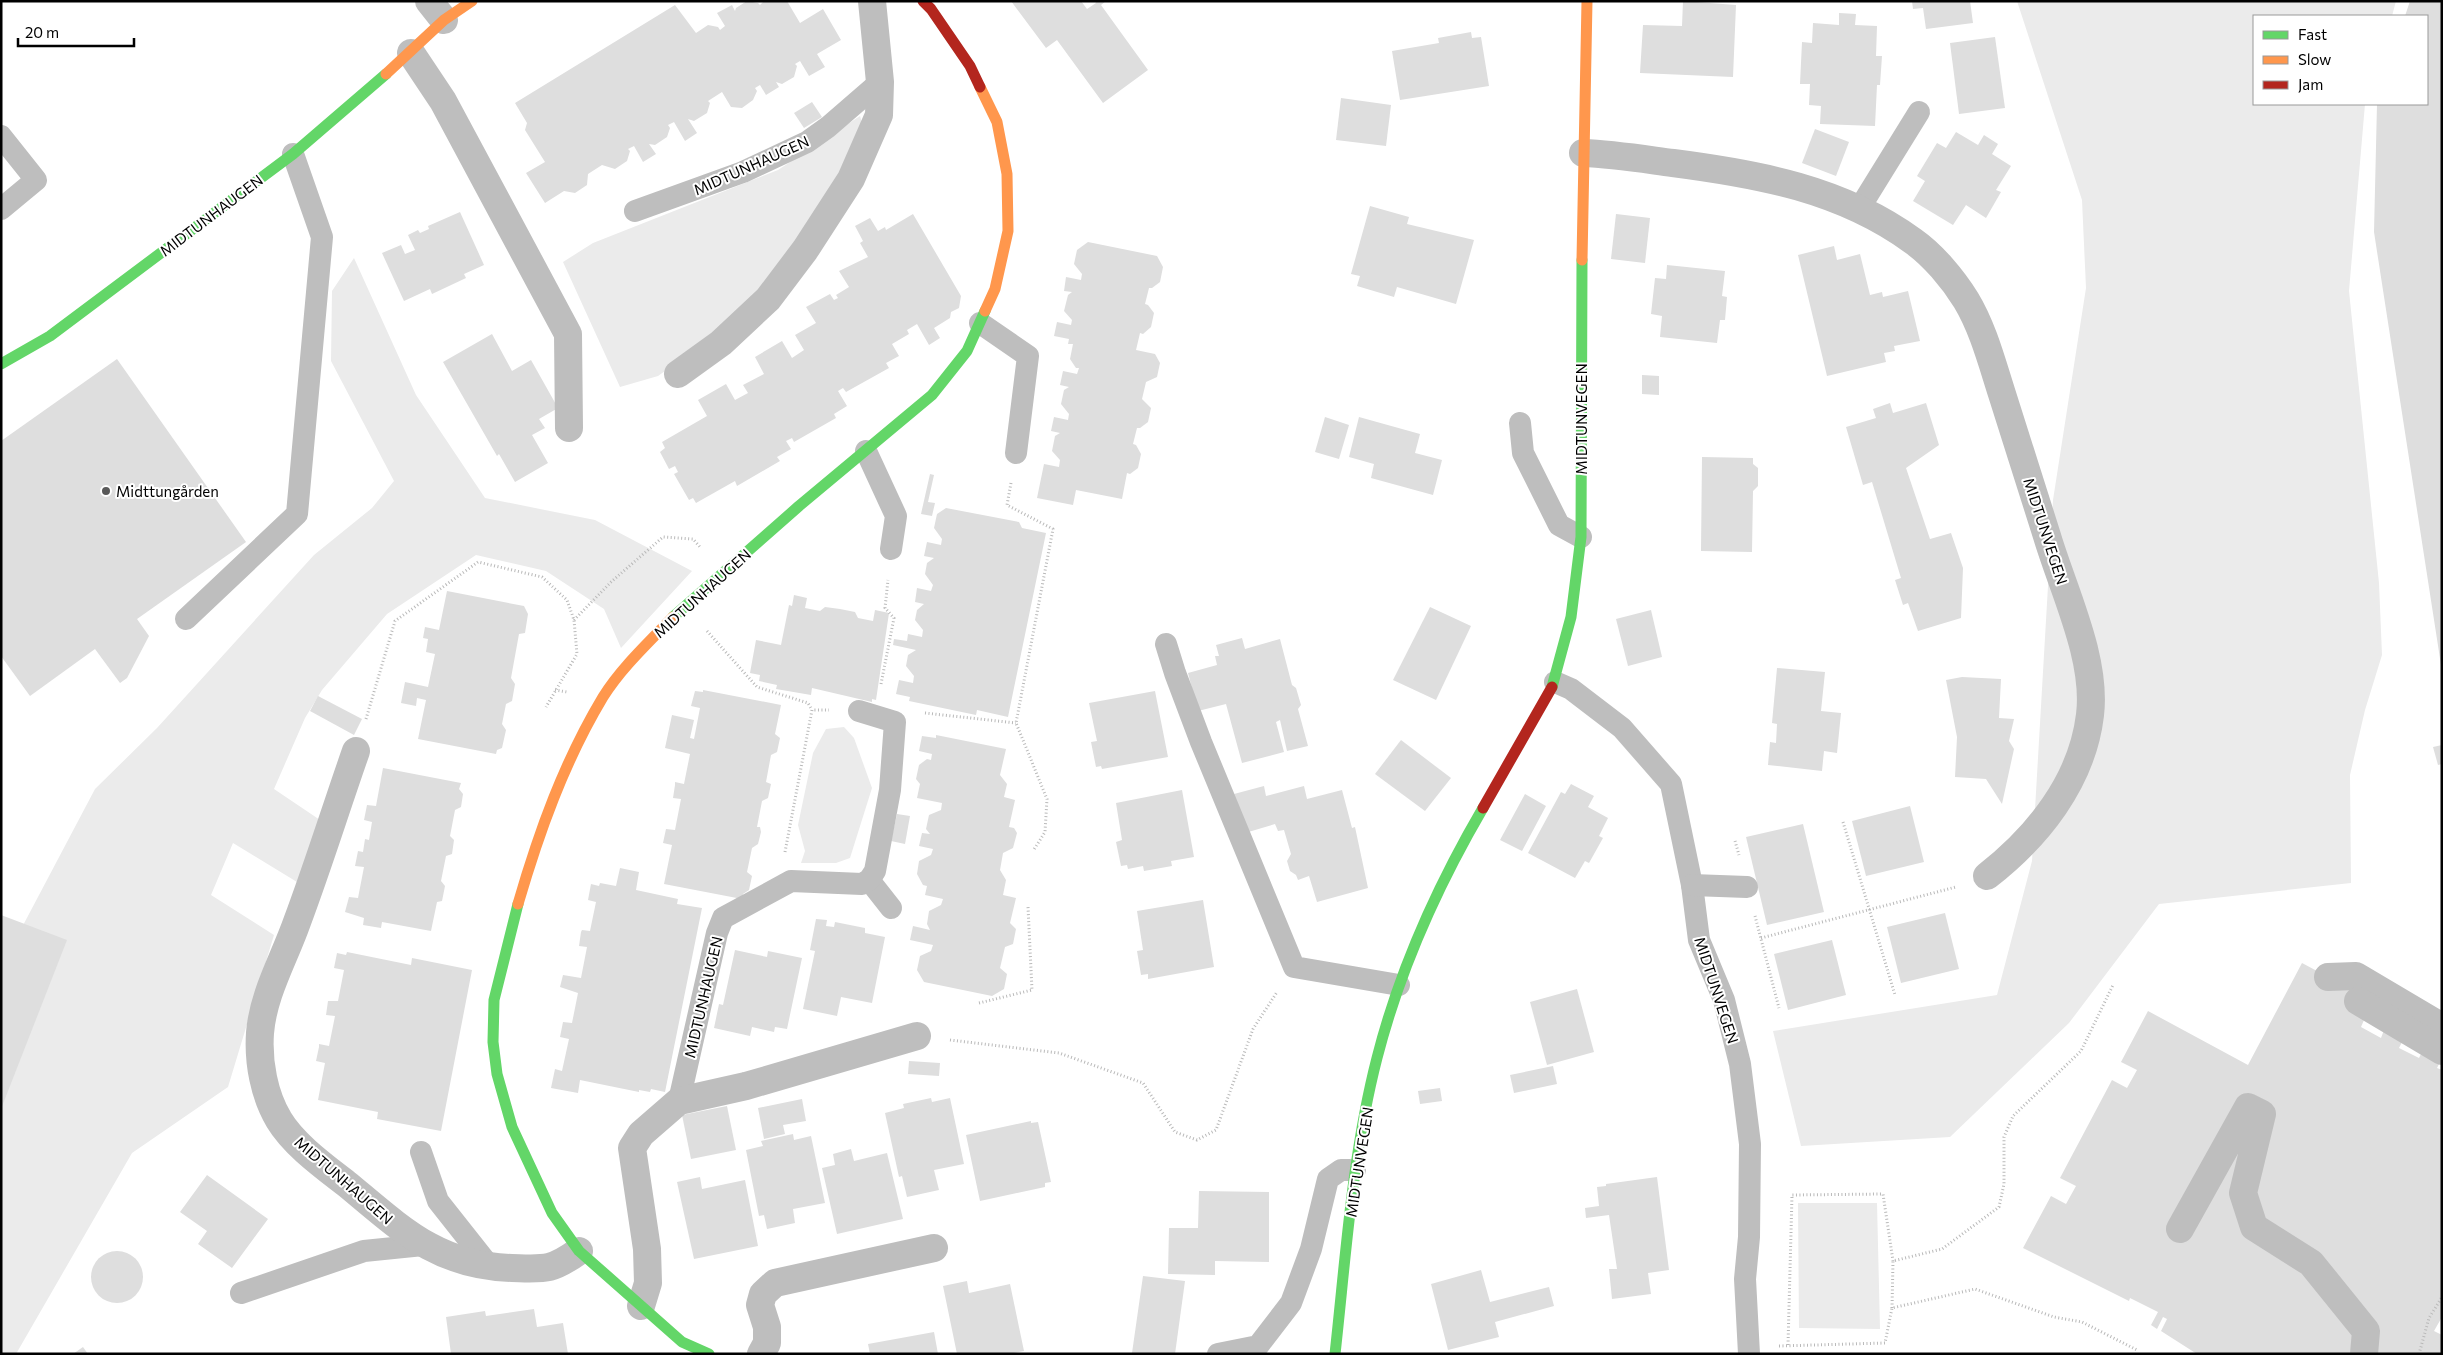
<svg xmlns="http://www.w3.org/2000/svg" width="2443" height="1355" font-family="Commissioner,sans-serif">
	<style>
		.green { fill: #ebebeb }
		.building { fill: #dedede }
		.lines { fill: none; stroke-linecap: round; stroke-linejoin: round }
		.path { stroke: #b9b9b9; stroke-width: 3; stroke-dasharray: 1 2.5; stroke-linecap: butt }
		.lane { stroke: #bebebe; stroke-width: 22 }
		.street { stroke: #bebebe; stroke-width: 28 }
		.fast { stroke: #63d668; stroke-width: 11 }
		.slow { stroke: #ff974d; stroke-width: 11 }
		.jam { stroke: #b3261e; stroke-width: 11 }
		.poi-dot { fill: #595959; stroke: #fff; stroke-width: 2 }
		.labels { text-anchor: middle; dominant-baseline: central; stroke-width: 4; stroke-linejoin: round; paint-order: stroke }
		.street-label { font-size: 15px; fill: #000; stroke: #fff }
		.poi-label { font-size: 15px; fill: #000; stroke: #fff; text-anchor: start }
	</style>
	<rect width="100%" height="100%" fill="#fff"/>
	<g class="green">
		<path d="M2017,1H2396L2392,16H2254V104H2365L2349,291L2379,583L2382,655L2365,710L2350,775L2351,883L2159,904L2069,1023L1950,1137L1801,1146L1773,1031L1997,995L2032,861L2053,500L2086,288L2082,200Z"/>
		<path d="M860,116L864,130L830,195L768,283L720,332L658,376L620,387L563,262L593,243L778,170Z"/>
		<path d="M354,258L416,395L485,498L595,520L692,571L621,648L604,609L546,571L476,555L387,614L322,690L305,718L274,789L323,822L297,882L233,843L211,895L274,935L228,1087L132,1153L16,1354H1V967L95,789L157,728L314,555L372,508L394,481L331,361L332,291Z"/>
		<path d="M844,727L854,738L872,788L850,858L836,863H801L805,851L798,825L813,753L826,729Z"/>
		<path d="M1798,1203H1877L1880,1329L1799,1328Z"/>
	</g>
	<g class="building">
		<path d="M747,1L758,3L760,5L764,1H787L800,23L823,9L841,40L817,54L825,67L809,76L800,61L795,64L797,66L794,77L782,84L776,82L779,87L766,95L760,85L755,88L757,91L753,100L742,108L731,107L722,92L708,101L710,103L707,113L694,121L688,119L697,133L685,141L674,122L668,125L670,128L667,137L655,145L649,144L656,154L643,162L634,146L628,149L630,151L627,161L615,169L602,165L588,174L587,185L575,193L564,191L545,203L526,173L545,162L525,130L527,123L515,103L675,5L696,33L708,25L718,27L720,30L725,26L717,13L732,5L735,11L736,8Z"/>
		<path d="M1011,1H1081L1087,9L1096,3L1095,1H1106L1101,5L1148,70L1103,103L1057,40L1046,48Z"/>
		<path d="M1683,1L1736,5L1733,77L1640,73L1643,25L1682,26Z"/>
		<path d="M1912,1H1970L1973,23L1926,29L1923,8L1913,9Z"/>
		<path d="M2410,1H2442L2441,665L2374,232L2377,104H2427V16H2405Z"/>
		<path d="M1839,13L1856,14L1855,25L1877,26L1876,56H1882L1880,85H1877L1875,126L1820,124L1821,106L1809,105L1810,84H1800L1802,42L1812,43L1813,23L1839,25Z"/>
		<path d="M1471,32L1472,38L1481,37L1489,86L1400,100L1392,51L1439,43L1438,38Z"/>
		<path d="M1995,37L2005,108L1959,114L1950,43Z"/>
		<path d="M1341,98L1391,105L1386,146L1336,140Z"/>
		<path d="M812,102L822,117L804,128L794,113Z"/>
		<path d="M1815,129L1849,142L1836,176L1802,163Z"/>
		<path d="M1956,132L1978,145L1984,135L1998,144L1992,154L2011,166L1996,190L2001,192L1986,218L1966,205L1953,225L1913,201L1925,181L1917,176L1937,143L1946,148Z"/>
		<path d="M1370,206L1409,217L1407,224L1474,240L1456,304L1397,287L1394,297L1357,286L1360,276L1351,274Z"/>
		<path d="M460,212L484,265L464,274L466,278L432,294L430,289L404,301L382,253L401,245L405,254L415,250L408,235L418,230L420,233L429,229L428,226Z"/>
		<path d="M913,214L961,296L959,308L951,312L950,318L934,328L940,338L929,345L917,324L907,330L909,334L892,344L899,356L886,363L889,368L846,392L843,388L838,391L847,406L834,414L836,418L794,442L792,438L786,441L791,449L777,457L780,461L737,486L735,481L696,503L693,498L689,500L674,474L678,472L675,466L669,469L660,452L665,448L662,442L707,416L698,400L726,384L735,400L748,393L743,385L764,374L755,357L782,341L792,358L804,350L795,335L816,323L806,307L830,294L834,300L838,298L836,295L849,287L839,271L868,257L860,243L863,241L855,226L870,218L878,231L885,227L886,230Z"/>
		<path d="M1616,214L1650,218L1645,263L1611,259Z"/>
		<path d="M1088,242L1157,256L1163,267L1160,282L1152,288H1149L1145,304L1148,305L1154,313L1151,327L1143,334L1140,333L1136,350L1155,354L1160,363L1157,377L1146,382L1142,399L1151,408L1148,422L1140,428H1137L1133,444L1136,445L1141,454L1138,468L1130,474L1127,473L1122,499L1076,490L1073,505L1037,498L1044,464L1059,467L1060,460L1052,451L1055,436L1060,433L1051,431L1054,417L1068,420L1069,414L1061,404L1064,390L1069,387L1060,385L1063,371L1077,374L1079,368H1076L1070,359L1073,344H1068L1069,339L1054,336L1057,322L1071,325L1072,320L1064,311L1068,295L1072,292L1064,291L1066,277L1081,280L1082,274L1074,264L1077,250Z"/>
		<path d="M1834,246L1837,260L1860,254L1870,295L1882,292L1883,297L1908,291L1920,341L1894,346L1895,351L1884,353L1886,362L1827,376L1798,255Z"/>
		<path d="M1667,265L1725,271L1722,296L1727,297L1725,320H1720L1717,343L1660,337L1662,316L1651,314L1655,278L1666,279Z"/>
		<path d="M492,334L512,371L531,360L558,408L539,419L545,428L532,435L548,463L515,482L499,454L497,456L443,362Z"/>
		<path d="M117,359L246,542L137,619L149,636L127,678L120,683L95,649L30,696L1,656V441Z"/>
		<path d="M1642,375L1659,376V395L1642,394Z"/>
		<path d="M1890,403L1893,413L1926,403L1939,445L1906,468L1930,539L1951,533L1963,568L1961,618L1918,631L1908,603L1903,605L1895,580L1901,578L1872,482L1863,485L1846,427L1876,418L1873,409Z"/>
		<path d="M1325,417L1349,425L1339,459L1315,452Z"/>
		<path d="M1359,417L1420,434L1415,453L1442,460L1433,495L1371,478L1374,464L1349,457Z"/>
		<path d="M1702,457L1753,458V464L1758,468V486L1753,491L1752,552L1701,551Z"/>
		<path d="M930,474L934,475L928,502L935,503L932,516L921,514Z"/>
		<path d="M946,508L1019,522L1022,528L1046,533L1008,717L977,710L976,715L909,701L910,697L896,694L899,680L913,683L914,676L906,666L908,655L916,650L893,645L894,639L907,641L908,634L922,637L923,630L915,620L917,610L924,604L915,602L917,588L931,591L933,585L925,574L927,563L934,558L924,556L927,542L941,545L942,539L934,528L937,514Z"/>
		<path d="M447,591L524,606L528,614L525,633L519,634L511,678L515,684L512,701L506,704L502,724L506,730L502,748L497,750L496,754L418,739L426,700L417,698L416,706L401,703L405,682L428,687L435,654L426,652L428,639L423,638L425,627L439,630Z"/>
		<path d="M794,595L807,598L805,608L820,611L825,607L840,609L855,612L858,618L873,621L875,610L889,613L876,700L872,699V702L812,688L811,695L776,689L777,685L759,681L760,675L750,673L756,640L781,645L789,605L792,606Z"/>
		<path d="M1430,607L1471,626L1436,700L1393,680Z"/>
		<path d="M1651,610L1662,657L1628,666L1616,619Z"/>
		<path d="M1242,638L1245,649L1280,639L1292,685L1296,688L1301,705L1298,709L1308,746L1287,751L1280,720L1276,722L1284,752L1242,763L1226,704L1198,711L1188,673L1217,665L1215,656H1219L1216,645Z"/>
		<path d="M1777,668L1825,672L1821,711L1841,713L1837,753L1824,751L1822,771L1768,765L1770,742L1776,743L1777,724L1772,723Z"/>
		<path d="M1962,677L2001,679L1999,718L2014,719L2009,741L2014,749L2002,804L1986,779L1955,777L1957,737L1946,680Z"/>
		<path d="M703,690L781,705L775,734L780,738L777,752L771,755L766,782L771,784L768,798L762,801L757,827H760L761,832L758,844L752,848L747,872L752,876L749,890L743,894L742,899L664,884L672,845L663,843L666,829L675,830L681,799L673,798L675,785V782L684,784L690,754L665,748L672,715L694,720L690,738L694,739L700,708L691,706L695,691L703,692Z"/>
		<path d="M1155,691L1168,757L1102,769L1101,766L1096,767L1091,742L1097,741L1089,703Z"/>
		<path d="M318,696L362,719L354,735L310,711Z"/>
		<path d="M936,735L1006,749L1000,775L1007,784L1004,797L1015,800L1009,827L1014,828L1017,833L1013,848L1003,853L1000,870L1006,880L1003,895L1016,898L1010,923L1016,929L1013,944L1005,947L1000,968L1007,974L1004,989L992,996L924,982L917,970L920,956L931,951L933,945L910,940L913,926L930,930L927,924L929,911L941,905L943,899L925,895L927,886L923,885L917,874L919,861L931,855L933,849L919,846L922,833L930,834L926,829L929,815L941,810L942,803L917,798L920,784L916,779L919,765L927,759L931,760L932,754L919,751L922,736L936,738Z"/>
		<path d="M1401,740L1451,778L1425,811L1375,774Z"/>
		<path d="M2442,745V764L2438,765L2433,747Z"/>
		<path d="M383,768L461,783L459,789L463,794L461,807L455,810L450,836L454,840L452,854L446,856L441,881L445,886L442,901L437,902L431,931L382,922L381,928L363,925L364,918L345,912L349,897L358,898L364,867L355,866L358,851L363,852L365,839L369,840L372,822L364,820L367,805L376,806Z"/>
		<path d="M1571,784L1594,796L1588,807L1608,818L1599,836L1603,838L1589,863L1585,861L1575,878L1528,853L1561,792L1565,794Z"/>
		<path d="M1264,786L1266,796L1304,786L1307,799L1342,790L1352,828L1355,827L1368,888L1317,902L1309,876L1298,880L1296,875L1290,871L1287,861L1291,854L1284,830L1278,831L1275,824L1245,833L1234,794Z"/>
		<path d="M1182,790L1194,857L1171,861L1172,866L1144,871L1143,866L1128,869L1127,865L1121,866L1116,842L1122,840L1116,803Z"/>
		<path d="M1525,794L1546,806L1522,851L1500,840Z"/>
		<path d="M1910,806L1924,862L1866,876L1852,821Z"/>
		<path d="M897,814L910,816L905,844L891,841Z"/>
		<path d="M1803,824L1824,912L1767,925L1746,837Z"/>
		<path d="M620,868L639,872L636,890L678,899L677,904L702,908L665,1092L651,1089L650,1092L639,1090V1092L580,1080L578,1093L551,1088L555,1069L562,1071L569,1039L560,1037L563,1022L572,1023L578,993L560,987L563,975L581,978L587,947L579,946L581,932L582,930L590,931L596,902L588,900L591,884L599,886L600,883L616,886Z"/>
		<path d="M1203,900L1214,967L1148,979V974L1141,975L1137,951L1143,950L1137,911Z"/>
		<path d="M1945,913L1959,969L1901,983L1887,927Z"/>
		<path d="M1,915L67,940L1,1109Z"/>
		<path d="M816,919L827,920L826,926L834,927L835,922L865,928V933L885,937L872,1003L841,997L837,1016L803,1009L815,951L810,950Z"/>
		<path d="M1832,940L1846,995L1788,1010L1774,954Z"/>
		<path d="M735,950L767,957L768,951L802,958L787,1029L775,1027L774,1032L752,1027L750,1036L714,1028L719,1004L723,1005Z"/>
		<path d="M347,952L411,965L412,958L472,970L441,1131L377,1119L378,1112L318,1100L325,1063L316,1061L319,1047V1044L329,1046L335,1016L326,1015L328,1001H338L344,970L334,968L337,953L346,955Z"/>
		<path d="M2302,963L2362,995L2364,1020L2361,1027L2381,1038L2384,1030L2403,1040L2399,1048L2419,1058L2423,1050L2441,1060L2437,1068L2442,1070V1317L2434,1331L2442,1335V1354H2197L2161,1331L2167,1319L2163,1317L2157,1329L2151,1325L2158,1312L2130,1298L2129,1301L2023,1248L2051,1196L2066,1204L2076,1186L2060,1178L2112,1080L2127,1088L2137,1070L2121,1062L2148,1011L2248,1065Z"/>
		<path d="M1577,989L1594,1052L1547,1065L1530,1002Z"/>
		<path d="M909,1061L940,1063L939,1076L908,1074Z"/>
		<path d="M1553,1066L1557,1084L1514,1093L1510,1075Z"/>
		<path d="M1440,1088L1442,1101L1420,1104L1418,1091Z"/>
		<path d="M931,1098L932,1102L950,1098L964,1164L934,1170L939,1190L907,1197L902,1176L899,1177L885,1113L904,1108L903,1104Z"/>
		<path d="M802,1099L806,1121L783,1125L785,1134L764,1139L758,1108Z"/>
		<path d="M727,1106L736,1150L691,1159L682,1115Z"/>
		<path d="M1031,1121V1123L1038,1122L1051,1182L1045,1183V1187L980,1201L966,1135Z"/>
		<path d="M793,1134L794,1140L811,1136L825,1203L793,1209L795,1223L767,1229L764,1215L759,1216L746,1150L763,1146L761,1141Z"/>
		<path d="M851,1149L854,1161L887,1153L903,1219L837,1234L822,1168L835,1165L833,1154Z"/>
		<path d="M207,1175L268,1219L232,1268L198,1244L207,1231L180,1212Z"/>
		<path d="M700,1177L702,1189L745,1180L758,1246L694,1259L677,1182Z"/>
		<path d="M1657,1177L1669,1270L1648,1273L1651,1294L1612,1299L1609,1269H1617L1609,1215L1586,1218L1585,1208L1599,1206L1597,1187L1606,1186V1184Z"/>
		<path d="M1199,1191L1269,1192V1262L1215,1261V1275L1168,1274L1169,1228H1198Z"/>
		<circle cx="117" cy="1277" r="26"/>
		<path d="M1481,1270L1490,1302L1549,1287L1554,1306L1495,1322L1499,1337L1448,1350L1431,1284Z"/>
		<path d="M1143,1276L1185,1281L1175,1354L1132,1353Z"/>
		<path d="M967,1281L969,1293L1010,1284L1024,1351L1008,1354H957L943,1286Z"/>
		<path d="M534,1309L537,1327L563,1323L568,1354H451L446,1317L485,1311L486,1316Z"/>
		<path d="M934,1332L938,1354H870L868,1344Z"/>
		<path d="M83,1347L88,1354H73Z"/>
	</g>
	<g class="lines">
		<g class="path">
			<path d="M1011,483L1007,505L1053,529L1016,723L1047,799L1045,832L1033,851"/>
			<path d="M574,620L611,582L663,537L693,539L700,547"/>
			<path d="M707,631L757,687L808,703L812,710"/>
			<path d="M881,684L894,618L885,608L888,580"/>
			<path d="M555,690L567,692"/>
			<path d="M925,713L1016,723"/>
			<path d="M366,719L395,621L478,562L542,577L567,600L574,620L577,654L546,707"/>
			<path d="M1843,822L1895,995"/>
			<path d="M1735,841L1739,855"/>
			<path d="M785,852L812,710H829"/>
			<path d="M1755,916L1779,1008"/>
			<path d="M1761,938L1956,887"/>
			<path d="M979,1003L1032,990L1028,907"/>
			<path d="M950,1040L1059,1053L1143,1083L1175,1132L1197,1140L1216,1130L1253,1029L1277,992"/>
			<path d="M1892,1308L1893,1261L1942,1249L1999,1207L2004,1184V1137L2013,1116L2081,1051L2113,985"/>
			<path d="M1788,1345L1792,1195L1883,1194L1893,1261"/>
			<path d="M1779,1346L1885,1343L1892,1308L1975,1289L2054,1317L2082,1322L2137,1350"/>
			<path d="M2419,1354L2429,1318L2442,1297"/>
		</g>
		<g class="lane">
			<path d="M1,136L36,180L1,209"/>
			<path d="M1859,209L1919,112"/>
			<path d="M635,211L743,172L807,142L828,127L880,82"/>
			<path d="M980,323L1028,356L1016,453"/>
			<path d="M1520,423L1523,453L1559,525L1581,537"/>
			<path d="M866,451L896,516L891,549"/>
			<path d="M186,619L297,514L322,237L293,154"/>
			<path d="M1166,644L1175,673L1201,742L1294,967L1399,985"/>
			<path d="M1555,682L1571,689L1622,728L1671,784L1692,885L1699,940L1724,1000L1740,1064L1750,1144L1749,1237L1745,1279L1749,1354"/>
			<path d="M869,880L891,908"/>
			<path d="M1692,885L1747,887"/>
			<path d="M679,1101L717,933L723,918L791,881L862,884L869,880L875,871L890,790L895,722L859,711"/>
			<path d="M421,1152L438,1201L491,1268"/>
			<path d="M241,1293L364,1251L423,1245"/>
			<path d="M1218,1354L1258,1346L1291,1303L1311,1249L1328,1179L1341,1170H1355"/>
		</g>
		<g class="street">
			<path d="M429,1L444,20"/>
			<path d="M411,53L443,101L568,334L569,428"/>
			<path d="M1583,153C1613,154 1643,159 1673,163C1758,174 1842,189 1913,241C1933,255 1953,279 1966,300C1983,328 1992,363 2002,394C2017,441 2032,489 2047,536C2063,590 2097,658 2090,715C2082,782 2037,837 1987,876"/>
			<path d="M678,374L721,343L768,299L805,250L851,179L879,115L880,82L872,1"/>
			<path d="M356,751C336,808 318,866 297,922C284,959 263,994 260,1033C258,1062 264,1095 279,1120C294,1145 325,1167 348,1185C401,1229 438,1266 512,1268C545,1269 551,1271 579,1251"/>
			<path d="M2328,977L2356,976L2442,1027"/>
			<path d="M2358,1001L2442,1051"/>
			<path d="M2180,1229L2248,1107L2262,1114L2243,1193L2254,1227L2311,1263L2366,1331L2364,1354"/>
			<path d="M641,1306L648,1283L647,1249L632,1148L641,1134L679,1101L746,1086L917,1036"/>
			<path d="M761,1354L767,1343V1327L760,1305L763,1294L775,1283L934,1248"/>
		</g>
		<g class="fast">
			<path d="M1,364L50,336L293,154L386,74"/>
			<path d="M673,617L799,506L932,395L967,351L985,311"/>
			<path d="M1552,687L1571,617L1581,537L1582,260"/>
			<path d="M518,904L494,1000L493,1042L497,1074L512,1127L552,1213L579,1251L682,1342L709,1354"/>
			<path d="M1335,1354C1346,1255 1352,1155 1377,1058C1399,972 1438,885 1483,808"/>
		</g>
		<g class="slow">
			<path d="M386,74L444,20L472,1"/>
			<path d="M980,87L997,122L1007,174L1008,231L995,289L985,311"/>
			<path d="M1582,260L1587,1"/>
			<path d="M518,904C539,832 564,762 603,697C621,668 649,642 673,617"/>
		</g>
		<g class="jam">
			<path d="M923,1L931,9L970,66L980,87"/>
			<path d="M1483,808L1552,687"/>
		</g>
	</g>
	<circle class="poi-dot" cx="106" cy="491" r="5"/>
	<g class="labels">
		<g class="street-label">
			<text transform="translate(751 165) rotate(-24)">MIDTUNHAUGEN</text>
			<text transform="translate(211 215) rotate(-37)">MIDTUNHAUGEN</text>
			<text transform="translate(1581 419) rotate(-90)">MIDTUNVEGEN</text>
			<text transform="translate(2046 531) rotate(72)">MIDTUNVEGEN</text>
			<text transform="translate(702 593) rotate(-42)">MIDTUNHAUGEN</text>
			<text transform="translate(1717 990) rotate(72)">MIDTUNVEGEN</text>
			<text transform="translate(703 997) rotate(-77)">MIDTUNHAUGEN</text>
			<text transform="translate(1359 1162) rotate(-81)">MIDTUNVEGEN</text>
			<text transform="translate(344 1180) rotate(41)">MIDTUNHAUGEN</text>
		</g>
		<g class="poi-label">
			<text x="116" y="491">Midttungården</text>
		</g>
	</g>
	<rect width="2443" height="1355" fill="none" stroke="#000000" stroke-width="5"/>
	<rect x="2253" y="15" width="175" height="90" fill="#ffffff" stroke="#999999"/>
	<rect x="2263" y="31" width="25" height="8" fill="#63d668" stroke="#999999"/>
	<text x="2298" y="40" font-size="15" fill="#000000">Fast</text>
	<rect x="2263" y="56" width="25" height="8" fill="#ff974d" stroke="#999999"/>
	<text x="2298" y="65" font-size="15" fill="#000000">Slow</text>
	<rect x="2263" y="81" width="25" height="8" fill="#b3261e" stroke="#999999"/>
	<text x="2298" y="90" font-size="15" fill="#000000">Jam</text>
	<path d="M18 38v8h116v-8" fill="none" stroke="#000000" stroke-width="2.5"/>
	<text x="25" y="38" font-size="15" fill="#000000" stroke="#ffffff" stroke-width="4" paint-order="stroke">20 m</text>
</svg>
